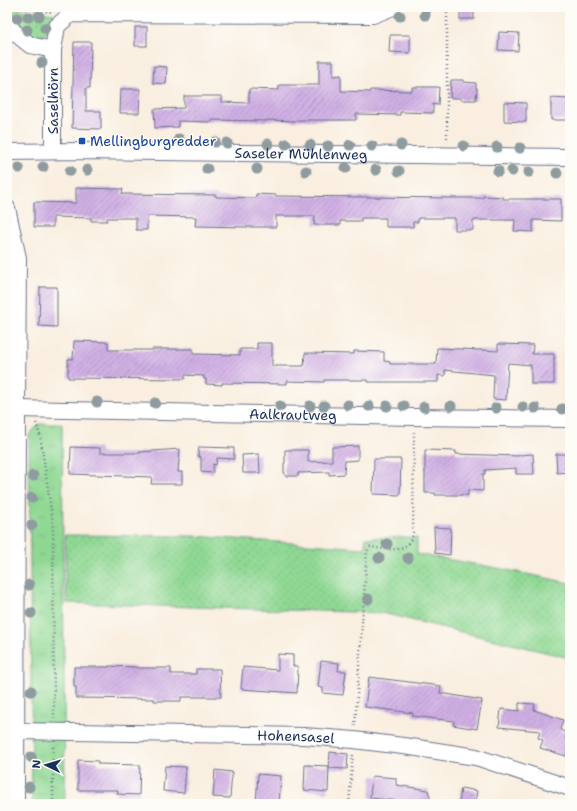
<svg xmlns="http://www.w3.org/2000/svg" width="577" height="811" font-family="'Shantell Sans',sans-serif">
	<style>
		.grass { fill: url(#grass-dots); stroke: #558478 }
		.park { fill: url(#park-tufts); stroke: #558478 }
		.building { fill: url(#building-hatch) }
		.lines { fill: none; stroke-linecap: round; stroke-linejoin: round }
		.minor-casing { stroke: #69728b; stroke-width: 18 }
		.path { stroke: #69728b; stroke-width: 2.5; stroke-dasharray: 1 3; stroke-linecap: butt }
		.minor { stroke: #fff; stroke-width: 16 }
		.tree { fill: #8f9c9f }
		.transit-dot { fill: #1a4fb4; stroke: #fdfcf7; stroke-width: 1.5 }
		.labels { text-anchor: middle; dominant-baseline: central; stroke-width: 3; stroke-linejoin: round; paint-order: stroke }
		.street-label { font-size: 14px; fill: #1b2f5e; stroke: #fdfcf7 }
		.transit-label { font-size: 14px; fill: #164399; stroke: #fdfcf7; text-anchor: start }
	</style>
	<defs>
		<pattern id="grass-dots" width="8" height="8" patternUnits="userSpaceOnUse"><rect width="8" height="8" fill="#8fd893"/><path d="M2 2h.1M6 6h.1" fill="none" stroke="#7bba81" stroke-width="1.8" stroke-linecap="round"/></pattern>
		<pattern id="park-tufts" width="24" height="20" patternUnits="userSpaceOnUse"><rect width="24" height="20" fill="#8fd893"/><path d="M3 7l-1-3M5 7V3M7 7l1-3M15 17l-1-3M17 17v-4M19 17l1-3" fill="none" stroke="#7bba81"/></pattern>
		<pattern id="building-hatch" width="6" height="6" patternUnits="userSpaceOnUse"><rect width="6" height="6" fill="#d1b0e5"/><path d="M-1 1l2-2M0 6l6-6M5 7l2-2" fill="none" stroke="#a990bd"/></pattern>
	</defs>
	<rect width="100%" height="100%" fill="#fdfcf7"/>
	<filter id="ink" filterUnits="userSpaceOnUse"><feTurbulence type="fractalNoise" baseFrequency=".025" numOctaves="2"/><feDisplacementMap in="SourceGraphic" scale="8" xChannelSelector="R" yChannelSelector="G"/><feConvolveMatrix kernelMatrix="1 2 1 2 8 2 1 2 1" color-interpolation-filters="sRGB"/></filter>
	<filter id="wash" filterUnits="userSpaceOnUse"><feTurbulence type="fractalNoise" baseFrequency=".012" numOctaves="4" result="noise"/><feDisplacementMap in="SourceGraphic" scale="16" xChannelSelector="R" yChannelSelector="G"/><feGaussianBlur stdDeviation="0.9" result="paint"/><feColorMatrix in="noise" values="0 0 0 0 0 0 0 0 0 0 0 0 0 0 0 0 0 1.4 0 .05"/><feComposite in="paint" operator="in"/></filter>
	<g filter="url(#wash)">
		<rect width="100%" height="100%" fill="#f9eedf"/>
		<g class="grass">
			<path d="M7,8L55,14L48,32L34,40L19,30L7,10Z"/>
			<path d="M65,535L193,536L364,548L366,538L406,537L417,538V554L503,569L570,583V658L382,613L66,603Z"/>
		</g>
		<path class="park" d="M39,424H62L65,804H32L29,435Z"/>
		<g id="blocks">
			<g class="building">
				<rect x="460" y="7" width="14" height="12"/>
				<rect x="135" y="27" width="12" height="19"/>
				<path d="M499,32L519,33L518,51L498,50Z"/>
				<path d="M390,35H410V53L389,52Z"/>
				<path d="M74,42H91L90,88H86V111H101V129L72,128Z"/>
				<path d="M319,61H333V76L341,75V91L370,92V90L412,91V87H439L438,105L433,104V113L400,112V115L356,114V120H297V121L267,120V121L212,120V122L178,121V127L155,128L154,109L184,108V96H222V102L249,103V89L279,90V85H319Z"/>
				<path d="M154,66L167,67L166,84L153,83Z"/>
				<path d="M451,80H463V82L476,83V88H477L476,100H461V98H450Z"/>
				<path d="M121,89H140L139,113H120Z"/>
				<path d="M551,98L570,99V120H551Z"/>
				<path d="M504,102L526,103V122L504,121Z"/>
				<path d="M76,188L123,189L122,194L216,195V197L256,198V194L276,195V196L452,198H483V196L503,197V199H561V221L533,220V232L514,231L515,220H473V230H455V218H418V222H413V227H386V218H361V221H340V225H314L315,216H276V227H245L195,226L196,217L147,216V230H136V218H107V221H91V218L53,217V227H34V202L76,203Z"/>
				<path d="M40,287H57V327L39,326Z"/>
				<path d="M74,341L108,342V350H152V349H193V354L240,355V349H257V343H272V366H304L305,353L354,354V351L384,352V361L390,362V364H436L437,348L461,349L498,351V344L533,345L532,354H554V384H531V365L508,363L506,400L493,399L494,375L445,370V376L438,375V382H368V380H324V382L287,381V384L222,383V385L206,384V379H204V376L185,375V379L68,378V359H73Z"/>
				<path d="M358,446V460L345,461L344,474L329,475V472L298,473V476H285V473H284V463H285V450H308V462L332,461V447Z"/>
				<path d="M71,447L100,448V453H140V452L180,449L178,472H182V484H151L152,477L70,474Z"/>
				<path d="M199,447L234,448V459L217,458L216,465L213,464V473L201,472V457L198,456Z"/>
				<path d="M425,450L456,451V454L519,456V455L533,454L534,474H516V468L485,470V474H483V491L468,490V495H435V493H425Z"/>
				<path d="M259,454L260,473H243L242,455Z"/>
				<path d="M556,454H570V472L557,473Z"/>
				<path d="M374,459H401L400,495L373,494Z"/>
				<path d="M434,527L451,528L450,555L435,553Z"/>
				<path d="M278,654L293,655V666H298L297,693L241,689L243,667L278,670Z"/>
				<path d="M321,661L339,663L338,671H346L343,695L323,693V688L318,687Z"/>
				<path d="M109,666L136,667V668H171V674H196V669H220L221,697H181V701H154V699L76,698V687H74V667H109Z"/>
				<path d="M369,677L441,686L440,693L482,700L477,729L453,725L454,721L413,716V713L365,707Z"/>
				<path d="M519,703L535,704L534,710L563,720L560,730L567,733L565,739L570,741V744L566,756L540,748L543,740L538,738L540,731L499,727L501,709L519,711Z"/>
				<path d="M330,752L348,754L347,769L329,768Z"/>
				<path d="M78,760L98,761V764L140,765L139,795L117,794L118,790H78Z"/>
				<path d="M305,765L329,766L328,792L304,790Z"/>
				<path d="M165,766L186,767L184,793L163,791Z"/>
				<path d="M215,770L232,772L230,798L213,797Z"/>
				<path d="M258,774L281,776L279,804H256Z"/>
				<path d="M372,776L396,778V785L428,790L430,797L429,804H408L409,802L370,798Z"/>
				<path d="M461,788L477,791L475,804H459Z"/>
			</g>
		</g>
	</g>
	<g filter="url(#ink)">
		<use href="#blocks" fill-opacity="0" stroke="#69728b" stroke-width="1"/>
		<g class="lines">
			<g class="minor-casing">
				<g id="minor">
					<path d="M7,22L14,32L30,45L53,50"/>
					<path d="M53,151V50L57,26L71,14L373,15L393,7"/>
					<path id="s1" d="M7,152L81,151L570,157"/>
					<path d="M7,208L18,258L17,409L16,804"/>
					<path id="s2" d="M17,409L415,417L570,419"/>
					<path id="s3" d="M16,731L304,736L354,740L411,747L476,757L570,788"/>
				</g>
			</g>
			<g class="path">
				<path d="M14,8L51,12"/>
				<path d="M447,142V7"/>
				<path d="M36,423L40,435L53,523L54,718"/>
				<path d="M355,726L367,551L370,547C387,549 407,555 413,534L414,432"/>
				<path d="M53,804V745"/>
				<path d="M349,804L353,755"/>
			</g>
			<use href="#minor" class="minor"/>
		</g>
		<g class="tree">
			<circle cx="425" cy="15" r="5.5"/>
			<circle cx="39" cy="16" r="5.5"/>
			<circle cx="400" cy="16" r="5.5"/>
			<circle cx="28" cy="17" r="5.5"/>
			<circle cx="17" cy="18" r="5.5"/>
			<circle cx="45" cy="28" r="5.5"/>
			<circle cx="27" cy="30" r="5.5"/>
			<circle cx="42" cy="63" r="5.5"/>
			<circle cx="179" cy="139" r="5.5"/>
			<circle cx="215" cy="142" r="5.5"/>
			<circle cx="227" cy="143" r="5.5"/>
			<circle cx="268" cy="144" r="5.5"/>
			<circle cx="286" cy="144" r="5.5"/>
			<circle cx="310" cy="145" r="5.5"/>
			<circle cx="350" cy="145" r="5.5"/>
			<circle cx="401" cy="145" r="5.5"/>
			<circle cx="328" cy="146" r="5.5"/>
			<circle cx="372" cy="146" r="5.5"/>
			<circle cx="464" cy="146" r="5.5"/>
			<circle cx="497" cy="147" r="5.5"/>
			<circle cx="520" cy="148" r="5.5"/>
			<circle cx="43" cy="167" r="5.5"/>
			<circle cx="19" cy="168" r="5.5"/>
			<circle cx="346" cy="168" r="5.5"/>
			<circle cx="207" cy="169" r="5.5"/>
			<circle cx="257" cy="169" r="5.5"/>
			<circle cx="87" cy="170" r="5.5"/>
			<circle cx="376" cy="170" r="5.5"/>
			<circle cx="70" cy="171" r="5.5"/>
			<circle cx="306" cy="171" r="5.5"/>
			<circle cx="399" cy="171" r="5.5"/>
			<circle cx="498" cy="171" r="5.5"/>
			<circle cx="512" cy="171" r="5.5"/>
			<circle cx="529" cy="172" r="5.5"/>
			<circle cx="557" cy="173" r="5.5"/>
			<circle cx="97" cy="402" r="5.5"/>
			<circle cx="155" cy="403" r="5.5"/>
			<circle cx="348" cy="405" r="5.5"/>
			<circle cx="280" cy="406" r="5.5"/>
			<circle cx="310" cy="406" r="5.5"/>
			<circle cx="324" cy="406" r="5.5"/>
			<circle cx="369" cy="406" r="5.5"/>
			<circle cx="387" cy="406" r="5.5"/>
			<circle cx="404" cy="406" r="5.5"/>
			<circle cx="451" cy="406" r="5.5"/>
			<circle cx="424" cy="407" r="5.5"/>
			<circle cx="523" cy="407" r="5.5"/>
			<circle cx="496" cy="408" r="5.5"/>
			<circle cx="535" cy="408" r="5.5"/>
			<circle cx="562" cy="409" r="5.5"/>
			<circle cx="33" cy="476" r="5.5"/>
			<circle cx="32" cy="498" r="5.5"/>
			<circle cx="32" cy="525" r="5.5"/>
			<circle cx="387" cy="544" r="5.5"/>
			<circle cx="379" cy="558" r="5.5"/>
			<circle cx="408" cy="558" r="5.5"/>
			<circle cx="29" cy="585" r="5.5"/>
			<circle cx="368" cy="599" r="5.5"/>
			<circle cx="31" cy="613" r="5.5"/>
			<circle cx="31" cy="691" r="5.5"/>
			<circle cx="31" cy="757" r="5.5"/>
			<circle cx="29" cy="787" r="5.5"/>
		</g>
	</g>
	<rect class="transit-dot" x="78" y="137" width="8" height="8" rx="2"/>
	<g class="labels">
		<g class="street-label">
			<text transform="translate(53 101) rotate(-90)">Saselhörn</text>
			<text stroke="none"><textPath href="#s1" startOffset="294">Saseler Mühlenweg</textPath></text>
			<text stroke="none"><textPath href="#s2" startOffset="276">Aalkrautweg</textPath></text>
			<text stroke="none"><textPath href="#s3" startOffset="280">Hohensasel</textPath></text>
		</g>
		<g class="transit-label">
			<text x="90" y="141">Mellingburgredder</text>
		</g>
	</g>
	<rect width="577" height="811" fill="none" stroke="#fdfcf7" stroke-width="24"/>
	<g transform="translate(46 765) rotate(275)" stroke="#fdfcf7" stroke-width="3" paint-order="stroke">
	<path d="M0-3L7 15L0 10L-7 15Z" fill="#1b2f5e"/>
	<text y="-6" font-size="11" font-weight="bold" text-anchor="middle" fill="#1b2f5e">N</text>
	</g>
</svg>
